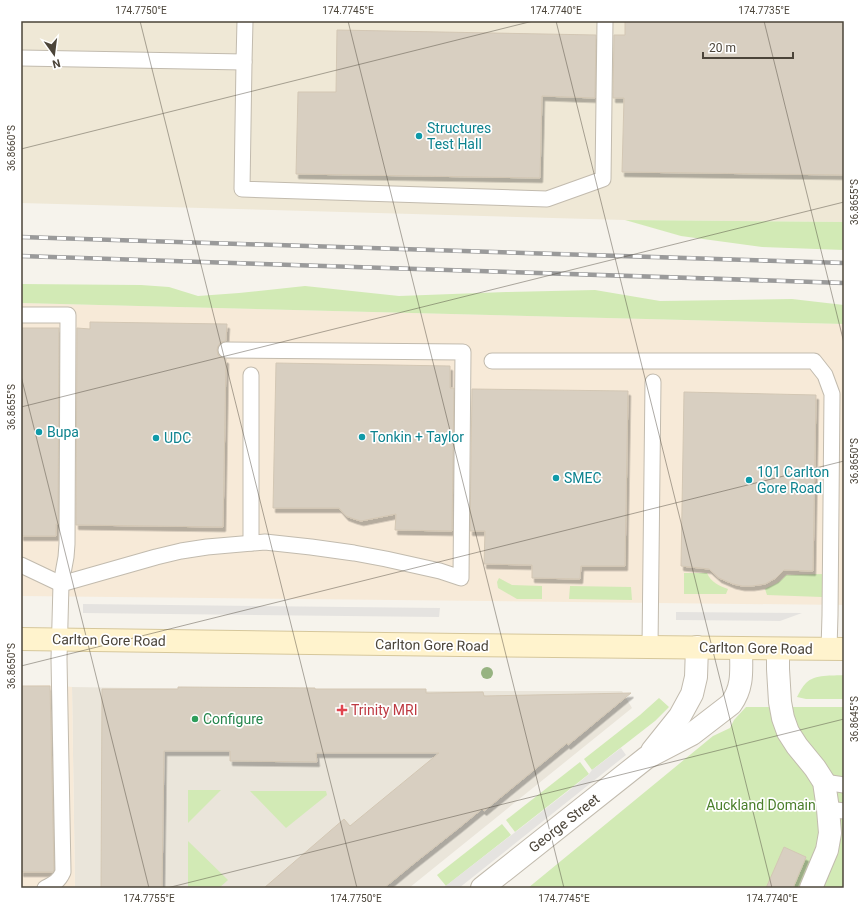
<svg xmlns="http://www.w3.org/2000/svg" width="865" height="909" font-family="Roboto,sans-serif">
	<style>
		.residential { fill: #eae5da }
		.commercial { fill: #f7ead8 }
		.education { fill: #efe8d6 }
		.green { fill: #d2eab5 }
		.parking { fill: #e5e3e0 }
		.building { fill: #d8cfc1; stroke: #d3c7b4; filter: url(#shadow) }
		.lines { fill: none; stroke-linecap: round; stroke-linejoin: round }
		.lane-casing { stroke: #c2bbae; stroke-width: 17 }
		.street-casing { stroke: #c2bbae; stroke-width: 24 }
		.secondary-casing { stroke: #d6c79b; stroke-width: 24 }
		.lane { stroke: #fff; stroke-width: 15 }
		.street { stroke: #fff; stroke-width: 22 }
		.secondary { stroke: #fff3cd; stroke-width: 22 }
		.rail-casing { stroke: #9a9a9a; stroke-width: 4.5 }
		.rail { stroke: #fff; stroke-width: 3; stroke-dasharray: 9; stroke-linecap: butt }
		.tree { fill: #97b381 }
		.ticks { fill: none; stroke: #4b4439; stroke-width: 1; stroke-opacity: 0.45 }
		.culture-dot { fill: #0f9aa8; stroke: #fff; stroke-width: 1.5 }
		.health-dot { fill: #e0444e; stroke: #fff; stroke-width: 1.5 }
		.leisure-dot { fill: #2e9e5b; stroke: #fff; stroke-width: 1.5 }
		.labels { text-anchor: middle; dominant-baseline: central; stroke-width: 3.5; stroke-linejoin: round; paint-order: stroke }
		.culture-label { font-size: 14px; fill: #0d838f; stroke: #fff; text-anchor: start }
		.street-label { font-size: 14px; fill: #4b4439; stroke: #fff }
		.health-label { font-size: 14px; fill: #be3a42; stroke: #fff; text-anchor: start }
		.leisure-label { font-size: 14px; fill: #27864d; stroke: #fff; text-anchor: start }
		.park-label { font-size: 14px; fill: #4a7f2a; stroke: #fff }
		.neatline { fill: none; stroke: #4b4439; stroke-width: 1.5 }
		.ticks-label { font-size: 10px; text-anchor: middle; fill: #4b4439 }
	</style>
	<defs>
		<filter id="shadow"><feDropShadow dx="2.5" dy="4.5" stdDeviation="0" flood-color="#0004"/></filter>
	</defs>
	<rect width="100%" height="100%" fill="#f6f3ec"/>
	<path class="residential" d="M72,687L315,691H622L632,708L409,888H75Z"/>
	<g class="commercial">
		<path d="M21,303L844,324V605L21,596Z"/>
		<path d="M54,685L72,687L75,888H21V686Z"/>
	</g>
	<path class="education" d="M21,21H844V222L625,220L21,203Z"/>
	<g class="green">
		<path d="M625,220L844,222V250L762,247L681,236Z"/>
		<path d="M21,284L141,285L169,287L198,296L239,293L305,286L399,296L506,292L595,290L660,301L792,299L844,305V324L21,303Z"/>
		<path d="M684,573H707C711,582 719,586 728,589L726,594H684Z"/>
		<path d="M823,574L822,597L767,595L765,589C774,584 779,584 786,575Z"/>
		<path d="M499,578L512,585L542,586V599H517L498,588L497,582Z"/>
		<path d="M570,586L631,587L632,600L569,599Z"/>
		<path d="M844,675V699H806L797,697C799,693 802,687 806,683C815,674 832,676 844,675Z"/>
		<path d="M659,698L669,707L655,721L592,770L584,759L640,715Z"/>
		<path d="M746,707H844V888H528L713,736L730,728L734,720Z"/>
		<path d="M580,762L589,774L515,832L506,820Z"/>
		<path d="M188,790H221L188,823Z"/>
		<path d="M250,791H326L327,795L286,828Z"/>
		<path d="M502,824L511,835L446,886L437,875Z"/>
		<path d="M188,841L228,880L219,888H188Z"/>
	</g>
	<g class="parking">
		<path d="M83,604L440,608L439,617L83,613Z"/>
		<path d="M676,612L802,613L780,621L676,620Z"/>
		<path d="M621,748L626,755L459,888H443L576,785L589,774L592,770Z"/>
	</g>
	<g class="building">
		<path d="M625,21H844V175L622,172L624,98H613L614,35H625Z"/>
		<path d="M337,30L596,35L595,98L542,96L540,178L296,174L298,92H336Z"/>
		<path d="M90,322L227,324L226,341L221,342L218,346L217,350L218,355L222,358L226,359L223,527L76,525L77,328L90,329Z"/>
		<path d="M21,328H59L58,524H56V536H21Z"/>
		<path d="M276,363L450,366V388H454L452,531L395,530L396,514L361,521L354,519L346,516L339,508H273Z"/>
		<path d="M472,389L628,391L625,566H581L580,579L532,578V565L484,564L485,531H470Z"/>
		<path d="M684,392L816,395L813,571L784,570L776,578L765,584L752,586H742L733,584L719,578L709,569L681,566Z"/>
		<path d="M21,686H50L54,870L53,872H21Z"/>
		<path d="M178,687L315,688V689H426V693L483,692L484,696L631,693L568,745L567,743L484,811L482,809L460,827L412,865L384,888H264L344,819L350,826L439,753H316L317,762L230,761V751H164L162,888H101L102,689H178Z"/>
		<path d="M784,847L806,857L793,888H766Z"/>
	</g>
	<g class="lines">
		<g class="lane-casing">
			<g id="lane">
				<path d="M21,58L244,62L245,21"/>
				<path d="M244,62L242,189L547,199L603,179L605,21"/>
				<path d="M21,315H68L67,544L66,557L61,584L59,659L63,872C59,881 54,884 45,888"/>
				<path d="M492,361H814L825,375L832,394L830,615L829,649"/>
				<path d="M251,375V543"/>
				<path d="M21,565L61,584L156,557L181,551L207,547L265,542L311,547L354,553L386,559L440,571L461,578L463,352L226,350"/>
				<path d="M650,647L653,382"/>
				<path d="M824,782L844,785"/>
				<path d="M828,809L844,811"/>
			</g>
		</g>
		<g class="street-casing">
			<g id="street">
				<path d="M778,649V669L780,702L783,718L788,732L797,746L815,768L824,782L828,809L830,833L827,850L811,888"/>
				<path d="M652,751L680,716L692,694L696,677L697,647"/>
				<path d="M482,888L646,758L692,734L731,704C744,686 741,669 741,648"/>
			</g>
		</g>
		<g class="secondary-casing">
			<path id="secondary" d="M21,639L461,645L844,649"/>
		</g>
		<use href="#lane" class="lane"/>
		<use href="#street" class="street"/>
		<use href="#secondary" class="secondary"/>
		<g class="rail-casing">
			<g id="rail">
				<path d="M21,237L844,263"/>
				<path d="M21,256L844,283"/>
			</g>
		</g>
		<use href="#rail" class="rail"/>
	</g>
	<circle class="tree" cx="487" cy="673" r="6"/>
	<path class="ticks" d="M140,21L357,888M348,21L564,888M556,21L772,888M764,21L844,343M21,149L533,21M21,376L149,888M21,407L844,202M21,666L844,461M167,888L844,719"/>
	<g class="culture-dot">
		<circle cx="419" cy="136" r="4"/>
		<circle cx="39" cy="432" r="4"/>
		<circle cx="362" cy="437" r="4"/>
		<circle cx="156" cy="438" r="4"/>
		<circle cx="556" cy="478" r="4"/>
		<circle cx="749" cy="480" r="4"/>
	</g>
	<path class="health-dot" d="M340 704h4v4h4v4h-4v4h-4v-4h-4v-4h4z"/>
	<circle class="leisure-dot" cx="195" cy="719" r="4"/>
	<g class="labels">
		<g class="culture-label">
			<text x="427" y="128">Structures<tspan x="427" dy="16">Test Hall</tspan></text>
			<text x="47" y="432">Bupa</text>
			<text x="370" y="437">Tonkin + Taylor</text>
			<text x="164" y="438">UDC</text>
			<text x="757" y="472">101 Carlton<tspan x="757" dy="16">Gore Road</tspan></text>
			<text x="564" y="478">SMEC</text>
		</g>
		<g class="street-label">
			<text transform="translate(109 640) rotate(1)">Carlton Gore Road</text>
			<text transform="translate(432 645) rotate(1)">Carlton Gore Road</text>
			<text transform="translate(756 648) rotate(1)">Carlton Gore Road</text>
			<text transform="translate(564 823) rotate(-38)">George Street</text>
		</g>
		<g class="health-label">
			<text x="351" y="710">Trinity MRI</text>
		</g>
		<g class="leisure-label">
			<text x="203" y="719">Configure</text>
		</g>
		<g class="park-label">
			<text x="761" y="805">Auckland Domain</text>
		</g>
	</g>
	<rect width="865" height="909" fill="none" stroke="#ffffff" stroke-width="44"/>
	<g transform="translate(54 54) rotate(166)" stroke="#ffffff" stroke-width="3" paint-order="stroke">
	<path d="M0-3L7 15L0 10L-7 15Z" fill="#4b4439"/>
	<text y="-6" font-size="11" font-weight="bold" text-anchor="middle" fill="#4b4439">N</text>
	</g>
	<path d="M703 52v6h90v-6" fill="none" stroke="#4b4439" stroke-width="2"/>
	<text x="709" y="52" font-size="12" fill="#4b4439" stroke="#ffffff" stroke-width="3" paint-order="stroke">20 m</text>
	<rect x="22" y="22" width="821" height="865" class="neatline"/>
	<g class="ticks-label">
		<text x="141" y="14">174.7750°E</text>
		<text x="348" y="14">174.7745°E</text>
		<text x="556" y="14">174.7740°E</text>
		<text x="764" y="14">174.7735°E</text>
		<text transform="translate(11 148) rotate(-90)" y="4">36.8660°S</text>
		<text transform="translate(854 202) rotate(-90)" y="4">36.8655°S</text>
		<text transform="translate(11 407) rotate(-90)" y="4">36.8655°S</text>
		<text transform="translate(854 461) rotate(-90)" y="4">36.8650°S</text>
		<text transform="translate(11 666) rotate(-90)" y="4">36.8650°S</text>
		<text transform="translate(854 719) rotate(-90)" y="4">36.8645°S</text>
		<text x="149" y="902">174.7755°E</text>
		<text x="356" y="902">174.7750°E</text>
		<text x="564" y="902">174.7745°E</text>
		<text x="772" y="902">174.7740°E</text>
	</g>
</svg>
